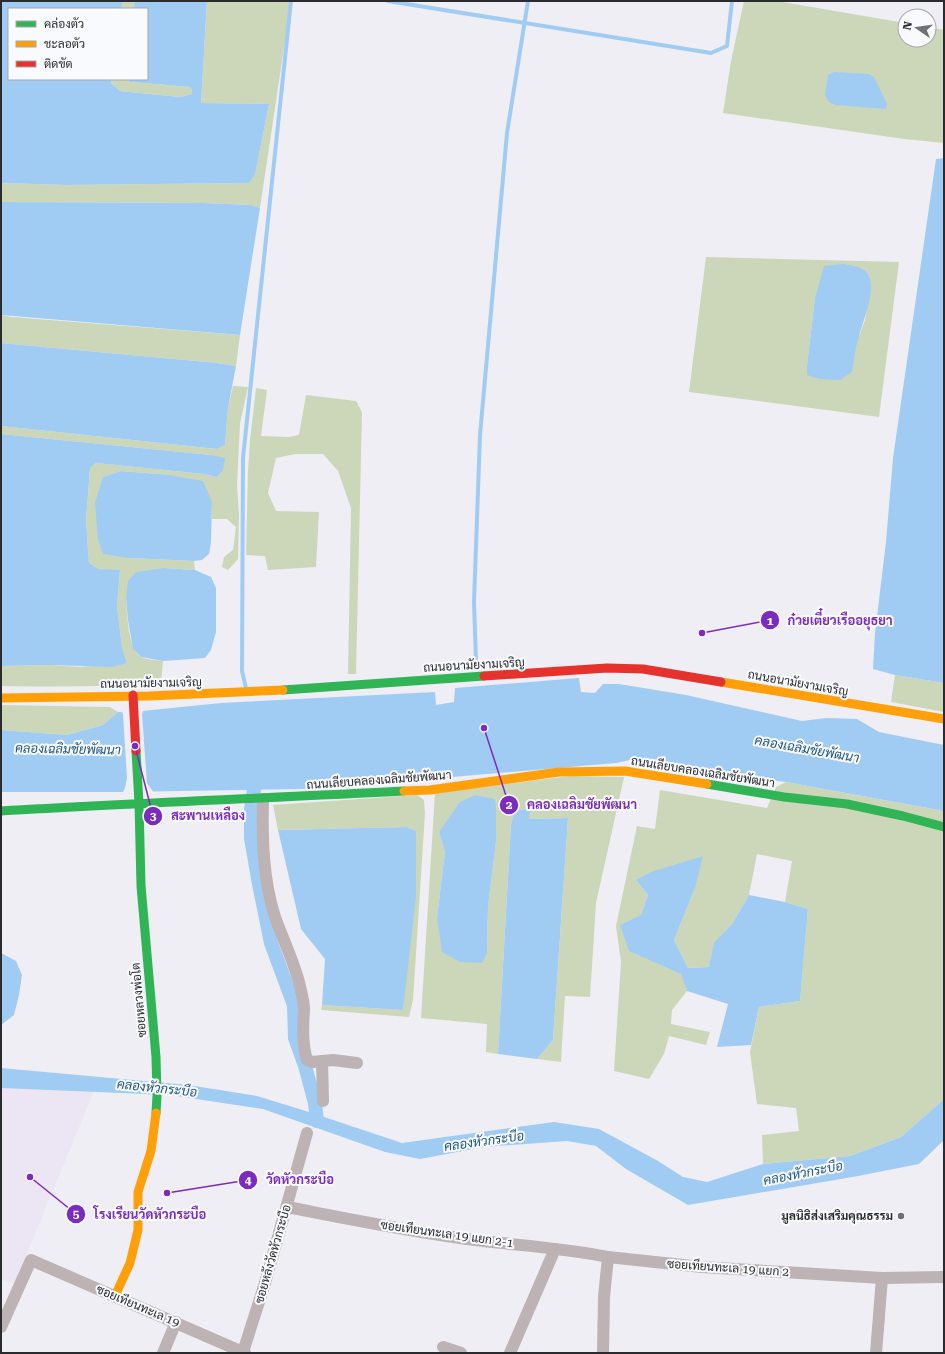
<svg xmlns="http://www.w3.org/2000/svg" width="945" height="1354" font-family="'Roboto Serif',Sarabun,serif">
	<style>
		.education { fill: #ece5f3 }
		.green { fill: #ccd7b9; fill-rule: evenodd }
		.water { fill: #a0ccf4 }
		.pier { fill: #eeeef4 }
		.lines { fill: none; stroke-linecap: round; stroke-linejoin: round }
		.stream { stroke: #a0ccf4; stroke-width: 4 }
		.canal { stroke: #a0ccf4; stroke-width: 14 }
		.street { stroke: #bdb2b4; stroke-width: 12 }
		.fast { stroke: #30b455; stroke-width: 9 }
		.slow { stroke: #ff9f0a; stroke-width: 9 }
		.jam { stroke: #e5322d; stroke-width: 9 }
		.poi-dot { fill: #6f6f74; stroke: #f9fafe; stroke-width: 1.5 }
		.labels { text-anchor: middle; dominant-baseline: central; stroke-width: 4; stroke-linejoin: round; paint-order: stroke }
		.street-label { font-size: 12px; fill: #2a2b2f; stroke: #f9fafe }
		.poi-label { font-size: 12px; font-weight: bold; fill: #2a2b2f; stroke: #f9fafe; text-anchor: end }
		.water-label { font-size: 13px; font-style: italic; fill: #205885; stroke: #f9fafe }
		.leader { fill: none; stroke: #7b2cbf; stroke-width: 1.5 }
		.callout-dot { fill: #7b2cbf; stroke: #f9fafe; stroke-width: 1.5 }
		.mark-label { font-size: 12px; text-anchor: middle; font-weight: bold; fill: #fff }
		.callout-label { font-size: 13px; text-anchor: middle; font-weight: bold; fill: #7b2cbf; stroke: #f9fafe; stroke-width: 4; stroke-linejoin: round; paint-order: stroke }
	</style>
	<rect width="100%" height="100%" fill="#eeeef4"/>
	<path class="education" d="M1,1088L94,1091L14,1284L1,1279Z"/>
	<g class="green">
		<path d="M123,1H135L133,9H121Z"/>
		<path d="M207,1H291L260,208L251,205L204,203L1,202V183L66,185L249,183L255,175L269,104L201,103Z"/>
		<path d="M744,1H777L905,23V40H929V27L944,30V143L904,139L723,113L731,61Z"/>
		<path d="M112,79H127L130,82L191,87L192,94L180,97L120,91L111,83Z"/>
		<path d="M706,257L899,262L879,417L689,392ZM869,276L871,289L865,320L859,336L807,374V365L815,298Z"/>
		<path d="M1,315L12,317L240,335L236,366L217,363L1,343Z"/>
		<path d="M233,386L248,387L240,423L237,485L239,514L238,559L228,570L222,567L224,557L233,550L236,527L227,519H212V502L170,475L121,471L103,477L129,558L194,561L195,570L164,568L126,598C127,612 128,650 141,657C147,660 157,660 163,661L161,683C108,687 55,687 1,686V666L51,665L80,667L127,663L122,647L117,607L120,571L99,569L89,563L86,521L90,468L96,463L204,474L217,477L211,455L1,434V426L217,449L225,445L228,408Z"/>
		<path d="M256,388L267,390L261,436L289,437L299,435L306,395L356,401L362,412L356,674H348L351,508L338,471L323,454H295L276,458L268,493L276,511L319,512L316,567L268,570L265,556L246,555L248,471L250,440Z"/>
		<path d="M895,675L944,683V712L891,702Z"/>
		<path d="M1,705L110,707L118,712L103,725L67,735L1,730Z"/>
		<path d="M570,776L624,777L596,903L590,997L565,996L561,1062L537,1059L553,1040L568,818L528,819L529,808L515,811L511,824L498,1054L486,1052L487,1024L421,1018L435,793ZM496,806V841L488,907L487,953L437,917L445,852L439,832L448,821Z"/>
		<path d="M786,782L944,811V1099L901,1137L850,1156L763,1164L762,1135L799,1131L796,1108L757,1104L750,1052L759,1007L800,1001L808,909L785,902L792,861L757,854L749,895L732,924L715,943L709,967L688,968L674,940L695,888L636,880L648,895L629,950L682,974L687,991L672,1010L671,1024L710,1032L706,1045L669,1036L664,1054L649,1079L614,1071L621,962L616,926L637,826L655,829L660,790L767,808L776,787Z"/>
		<path d="M417,795L424,800L425,813L413,1000L409,1017L321,1010L322,1005L403,1010L416,831L407,827L278,830L273,805Z"/>
	</g>
	<g class="water">
		<path d="M1,1H123L121,9H9V79H112L111,83L120,91L180,97L192,94L191,87L130,82L127,79H147V9H133L135,1H207L201,103L269,104L255,175L249,183L66,185L1,183Z"/>
		<path d="M834,72L869,74L874,77L887,104L886,109L835,105L829,102L825,95L828,75Z"/>
		<path d="M944,158V683L895,675L873,669L875,633L886,542L893,458L936,159Z"/>
		<path d="M1,202L204,203L251,205L260,208L240,335L1,315Z"/>
		<path d="M843,264C852,266 865,266 869,276C876,292 863,321 859,336C855,348 854,360 852,372L840,380L820,379L807,375V365L815,298L824,266Z"/>
		<path d="M1,343L217,363L236,366L228,408L225,445L217,449L1,426Z"/>
		<path d="M1,434L211,455L225,458L223,470L217,477L204,474L96,463L90,468L86,521L89,563L99,569L120,570L117,607L122,647L127,663L112,667L51,665L1,666Z"/>
		<path d="M121,471L170,475L203,481L212,502L211,542L209,554L202,560L194,561L129,558L103,554L98,540L95,503L103,477Z"/>
		<path d="M164,568L195,570L211,577L216,588V632L211,650L205,658L163,661L141,657L133,649L128,620L126,598L128,581L136,572Z"/>
		<path d="M579,678L581,692L595,693L603,684H619L686,695L802,721L826,718L857,719L879,732L944,745V811L786,782L662,766L640,758L616,763L429,779L301,789L122,792H1V730L67,735L103,725L118,712L142,711L221,703L435,692L436,705L454,702L455,688Z"/>
		<path d="M475,795L495,799L496,806V841L488,907L487,953L482,963L460,962L442,952L437,917L445,852L439,832L460,802Z"/>
		<path d="M530,808L529,819L568,818L553,1040L537,1059L498,1054L511,824L515,811Z"/>
		<path d="M407,827L416,831V897L403,1010L322,1005L325,959L301,929L278,830Z"/>
		<path d="M703,856L695,888L674,940L688,968L709,967L714,943L732,924L749,895L785,902L808,909L800,1001L759,1007L751,1045L717,1047L728,1004L687,991L681,974L629,951L620,925L641,915L648,895L636,880L651,872Z"/>
		<path d="M1,953L16,961L22,975L19,995L14,1015L1,1025Z"/>
		<path d="M1,1068L188,1085L257,1096L309,1112L402,1143L554,1122L599,1129L658,1161L683,1177L707,1182L763,1164L850,1156L901,1137L944,1099V1140L919,1164L858,1176L688,1205L626,1169L596,1146L567,1141L484,1147L420,1159L385,1152L263,1109L170,1095L1,1088Z"/>
	</g>
	<path class="pier" d="M144,709L142,714L147,783L154,793L122,794L125,788L127,778L123,714L121,710Z"/>
	<g class="lines">
		<g class="stream">
			<path d="M388,1L711,53L727,46L732,1"/>
			<path d="M476,662L474,602L480,435L507,133L528,1"/>
			<path d="M246,688L242,671L243,458L291,1"/>
		</g>
		<path class="canal" d="M254,790L251,810V838L259,884L271,943L294,1005L295,1038L305,1066L315,1103L317,1121"/>
		<g class="street">
			<path d="M263,799C262,838 263,880 275,917C283,939 293,960 299,982C301,991 304,1001 304,1009C303,1026 302,1044 307,1060L313,1062L322,1061L323,1101"/>
			<path d="M322,1061L333,1060L357,1063"/>
			<path d="M287,1207C344,1218 402,1230 460,1238C509,1245 559,1247 608,1257"/>
			<path d="M1,1327L31,1260L245,1353"/>
			<path d="M443,1347L461,1353"/>
			<path d="M243,1352L265,1283L307,1133"/>
			<path d="M163,1353L176,1322"/>
			<path d="M510,1353L555,1249"/>
			<path d="M603,1353L604,1297L608,1257L702,1267L800,1273L882,1278L944,1277"/>
			<path d="M876,1353L882,1278"/>
		</g>
		<g class="fast">
			<path d="M283,690L484,676"/>
			<path d="M136,751L139,803L141,886L156,1057L157,1096L156,1113"/>
			<path d="M707,784L784,797L847,804L903,816L944,827"/>
			<path d="M1,811C135,803 270,798 404,791"/>
		</g>
		<g class="slow">
			<path d="M721,682L944,719"/>
			<path d="M1,698L149,696L283,690"/>
			<path d="M404,791L430,790L559,772L625,771L707,784"/>
			<path d="M115,1296L130,1263L138,1230V1192L151,1151L156,1113"/>
		</g>
		<g class="jam">
			<path d="M484,676L607,668L643,669L721,682"/>
			<path d="M133,695L136,751"/>
		</g>
	</g>
	<circle class="poi-dot" cx="901" cy="1216" r="4"/>
	<g class="labels">
		<g class="street-label">
			<text transform="translate(474 665) rotate(-3)">ถนนอนามัยงามเจริญ</text>
			<text transform="translate(151 683) rotate(-1)">ถนนอนามัยงามเจริญ</text>
			<text transform="translate(798 683) rotate(10)">ถนนอนามัยงามเจริญ</text>
			<text transform="translate(703 772) rotate(9)">ถนนเลียบคลองเฉลิมชัยพัฒนา</text>
			<text transform="translate(379 780) rotate(-4)">ถนนเลียบคลองเฉลิมชัยพัฒนา</text>
			<text transform="translate(139 1000) rotate(-95)">ซอยหลวงพ่อโต</text>
			<text transform="translate(447 1234) rotate(8)">ซอยเทียนทะเล 19 แยก 2-1</text>
			<text transform="translate(273 1254) rotate(-74)">ซอยหลังวัดหัวกระบือ</text>
			<text transform="translate(728 1268) rotate(4)">ซอยเทียนทะเล 19 แยก 2</text>
			<text transform="translate(138 1306) rotate(23)">ซอยเทียนทะเล 19</text>
		</g>
		<g class="poi-label">
			<text x="893" y="1216">มูลนิธิส่งเสริมคุณธรรม</text>
		</g>
		<g class="water-label">
			<text transform="translate(68 749) rotate(1)">คลองเฉลิมชัยพัฒนา</text>
			<text transform="translate(807 749) rotate(10)">คลองเฉลิมชัยพัฒนา</text>
			<text transform="translate(157 1088) rotate(6)">คลองหัวกระบือ</text>
			<text transform="translate(484 1141) rotate(-8)">คลองหัวกระบือ</text>
			<text transform="translate(803 1173) rotate(-11)">คลองหัวกระบือ</text>
		</g>
	</g>
	<path class="leader" d="M702 633L770 620M484 728L509 805M135 746L153 816M167 1193L248 1180M30 1177L76 1214"/>
	<g class="callout-dot">
		<circle cx="702" cy="633" r="4"/>
		<circle cx="484" cy="728" r="4"/>
		<circle cx="135" cy="746" r="4"/>
		<circle cx="167" cy="1193" r="4"/>
		<circle cx="30" cy="1177" r="4"/>
		<circle cx="770" cy="620" r="10"/>
		<circle cx="509" cy="805" r="10"/>
		<circle cx="153" cy="816" r="10"/>
		<circle cx="248" cy="1180" r="10"/>
		<circle cx="76" cy="1214" r="10"/>
	</g>
	<g class="mark-label">
		<text x="770" y="625">1</text>
		<text x="509" y="809">2</text>
		<text x="153" y="820">3</text>
		<text x="248" y="1184">4</text>
		<text x="76" y="1218">5</text>
	</g>
	<g class="callout-label">
		<text x="840" y="625">ก๋วยเตี๋ยวเรืออยุธยา</text>
		<text x="582" y="809">คลองเฉลิมชัยพัฒนา</text>
		<text x="208" y="820">สะพานเหลือง</text>
		<text x="300" y="1184">วัดหัวกระบือ</text>
		<text x="150" y="1219">โรงเรียนวัดหัวกระบือ</text>
	</g>
	<rect width="945" height="1354" fill="none" stroke="#2a2b2f" stroke-width="4"/>
	<rect x="8" y="8" width="140" height="72" fill="#f9fafe" stroke="#a6a7ab"/>
	<rect x="16" y="21" width="20" height="6" fill="#30b455" stroke="#a6a7ab"/>
	<text x="44" y="28" font-size="12" fill="#2a2b2f">คล่องตัว</text>
	<rect x="16" y="41" width="20" height="6" fill="#ff9f0a" stroke="#a6a7ab"/>
	<text x="44" y="48" font-size="12" fill="#2a2b2f">ชะลอตัว</text>
	<rect x="16" y="61" width="20" height="6" fill="#e5322d" stroke="#a6a7ab"/>
	<text x="44" y="68" font-size="12" fill="#2a2b2f">ติดขัด</text>
	<g transform="translate(917 28) rotate(283)"><circle r="19" fill="#f9fafe" stroke="#a6a7ab"/>
	<path d="M0-3L7 15L0 10L-7 15Z" fill="#6f6f74"/>
	<text y="-6" font-size="11" font-weight="bold" text-anchor="middle" fill="#2a2b2f">N</text>
	</g>
</svg>
